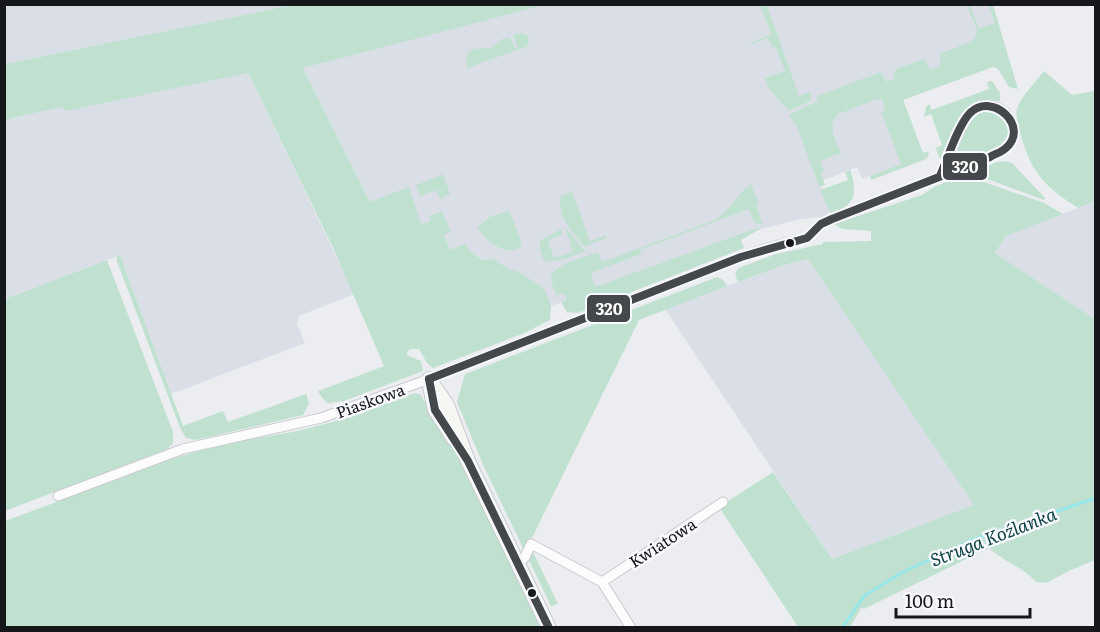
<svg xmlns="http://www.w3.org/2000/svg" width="1100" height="632" font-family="Literata,serif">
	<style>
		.built { fill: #dadfe7 }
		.green { fill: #c0e1d0 }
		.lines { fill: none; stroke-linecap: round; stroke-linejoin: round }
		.stream { stroke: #97e6ea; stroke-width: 3 }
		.street-casing { stroke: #c8cacd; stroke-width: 11 }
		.secondary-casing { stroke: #c8cacd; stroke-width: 16 }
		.street { stroke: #fcfcfd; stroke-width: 9 }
		.secondary { stroke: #f6f6f3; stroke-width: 14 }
		.bus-1-casing { stroke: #f7f9fe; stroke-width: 12 }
		.bus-1 { stroke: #45484a; stroke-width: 8 }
		.bus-dot { fill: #16171a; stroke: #f7f9fe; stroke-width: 2 }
		.labels { text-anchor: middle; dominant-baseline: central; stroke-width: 5; stroke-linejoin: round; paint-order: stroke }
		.street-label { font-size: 16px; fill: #16171a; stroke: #f7f9fe }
		.water-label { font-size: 18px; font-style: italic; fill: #0c4143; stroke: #f7f9fe }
		.line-badge { stroke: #f7f9fe; stroke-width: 2 }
		.badge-label { font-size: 16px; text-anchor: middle; font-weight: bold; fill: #fff }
	</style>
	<rect width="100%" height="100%" fill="#ebedf1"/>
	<g class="built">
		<path d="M518,4L993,5L1003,43L897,83L924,156L862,179L857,167L819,182L829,211L828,216L801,219L757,230L470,336L428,317L299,60Z"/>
		<path d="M5,5H292L5,64Z"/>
		<path d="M248,73L354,294L299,316L297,324L305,343L171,394L120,255L5,299L4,120L61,107Z"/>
		<path d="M1095,201V319L995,253L1006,236Z"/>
		<path d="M808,259L975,505L832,559L665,309L784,265Z"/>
	</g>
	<g class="green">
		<path d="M292,5H544L303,68L370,202L409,187L421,224L430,221L429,216L442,211L451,232L444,235L450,250L465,244L471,252L482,260L493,259L511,270L517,271L544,288L551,306L550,320L522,334L433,368L427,363L419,349H410L407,352V355L421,361L423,371L344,401L328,403L322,398L318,391L384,366L334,250L248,73L66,111L61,107L5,120V64Z"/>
		<path d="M760,5H767L799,96L810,92L812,97L810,101L789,111L768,88L765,78L785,71L775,46L772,47L768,38L750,45L749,44L771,34Z"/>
		<path d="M967,5H970L979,29L995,23L989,5H993L1018,89L1009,87L998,69L993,67L903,100L923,153L929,151L928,157L924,160L871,180L870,176L901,164L881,112L885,110L882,99L875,100L838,114C826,125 836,141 841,153L820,161L824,171L821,173L825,185L819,187L797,127L789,115L818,101L817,96L881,72L886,82L895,78L894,73L896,69L921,60H925L930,70L941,66L939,54L968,43L975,38L977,30Z"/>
		<path d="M522,33L529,36L528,46L467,68C463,48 474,47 490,49L502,39L509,37L515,48L518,47L513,35Z"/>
		<path d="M1044,71L1072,95L1095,91V201L1078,208C1045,187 1030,171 1020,132C1019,125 1015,116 1017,109C1021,96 1036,82 1044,71Z"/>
		<path d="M992,81L1000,93V101C964,98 961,116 949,145C946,150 944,157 940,160L936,148L942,145L931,114L924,117L926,107L929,104L932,110L989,89L987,82Z"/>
		<path d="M989,110C998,111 1004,115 1007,124C1017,148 968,160 952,166C960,147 965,114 989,110Z"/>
		<path d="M1005,161L1012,163L1045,198L1044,200L971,173L997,162Z"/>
		<path d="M850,170C858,192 856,207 830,213L820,190L848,180L845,172Z"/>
		<path d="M443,174L450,194L440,199L436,190L420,196L416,185Z"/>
		<path d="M964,175L1044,203L1063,214L1006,236L995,253L1095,319V560L1069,571L1046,583L1036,582C1024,568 1003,561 989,548L864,609L862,607L850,627H798L719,507L773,472L832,559L974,505L808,259L784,265L738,282C735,275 734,273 739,268L776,254L823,244V242L871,241V231L842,229L834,224L922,195L934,187Z"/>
		<path d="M751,184L759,204L756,205L763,225L754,222L749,209L640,250L641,254L591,273L595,287L757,228L760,229L741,240L744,248L578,313L567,312L561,302L567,300L564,293L556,295C555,290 550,282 551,276C554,265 587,256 598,252L602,262L715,220C729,211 737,194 751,184Z"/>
		<path d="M572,191L590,241L606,235L607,238L584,246C573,233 556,215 561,196Z"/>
		<path d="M509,210L522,243L519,248C505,256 484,240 477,227L488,218Z"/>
		<path d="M565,227L585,251C573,255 555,266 543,259L539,244L541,240L561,229L563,234L548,240L554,258L573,252Z"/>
		<path d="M120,255L183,426L223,411L228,422L306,394L309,403L303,415L196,440L186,438L181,430L116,259L117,258L116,256Z"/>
		<path d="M107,260L173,432V443L167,449L5,511V299Z"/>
		<path d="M717,277L723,280L727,286L639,320L525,552L484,467L457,402L465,374Z"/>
		<path d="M415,393L421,395L431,414H434L468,473L540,627L5,628V521L172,459L222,444L298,431L339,420Z"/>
		<path d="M533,552L558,604L551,606L528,558Z"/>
	</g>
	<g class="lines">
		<path class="stream" d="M842,628L864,596L901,573L972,540L1096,498"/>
		<g class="street-casing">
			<g id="street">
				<path d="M58,496L183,449L321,418L421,382L741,257L767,248L807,238L821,224L832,219L990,157C995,154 1001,151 1006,148C1030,128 994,88 970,113C962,121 946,164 940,176"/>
				<path d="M518,564L525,557L531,544L602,582"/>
				<path d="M631,628L602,582L723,502"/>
			</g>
		</g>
		<g class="secondary-casing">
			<g id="secondary">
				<path d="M429,379L447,405L468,461L549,628"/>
				<path d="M430,386L435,410L454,439"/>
			</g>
		</g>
		<use href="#street" class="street"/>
		<use href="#secondary" class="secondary"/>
		<g class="bus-1-casing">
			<g id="bus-1">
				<path d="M429,379L741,257L807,238L821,224L832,219L990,157C995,154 1002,152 1006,148C1030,127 993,91 970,113C958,125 947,160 940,176"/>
				<path d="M429,379L435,410L468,461L549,628"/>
			</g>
		</g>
		<use href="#bus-1" class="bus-1"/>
	</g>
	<g class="bus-dot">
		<circle cx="790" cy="243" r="5"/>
		<circle cx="532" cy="593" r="5"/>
	</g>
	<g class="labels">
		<g class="street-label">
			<text transform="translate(370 400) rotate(-20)">Piaskowa</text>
			<text transform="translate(662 542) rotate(-33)">Kwiatowa</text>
		</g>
		<g class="water-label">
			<text transform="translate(993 536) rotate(-21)">Struga Koźlanka</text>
		</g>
	</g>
	<g class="line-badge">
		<rect x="942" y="152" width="46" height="29" rx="6" fill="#45484a"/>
		<rect x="586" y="294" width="45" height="29" rx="6" fill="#45484a"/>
	</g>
	<g class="badge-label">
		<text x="965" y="173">320</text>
		<text x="609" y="315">320</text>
	</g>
	<rect width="1100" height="632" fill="none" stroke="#16171a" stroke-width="12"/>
	<path d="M896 608v9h134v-9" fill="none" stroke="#16171a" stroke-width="3"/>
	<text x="905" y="608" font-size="18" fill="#16171a" stroke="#f7f9fe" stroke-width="4.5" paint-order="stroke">100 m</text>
</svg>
